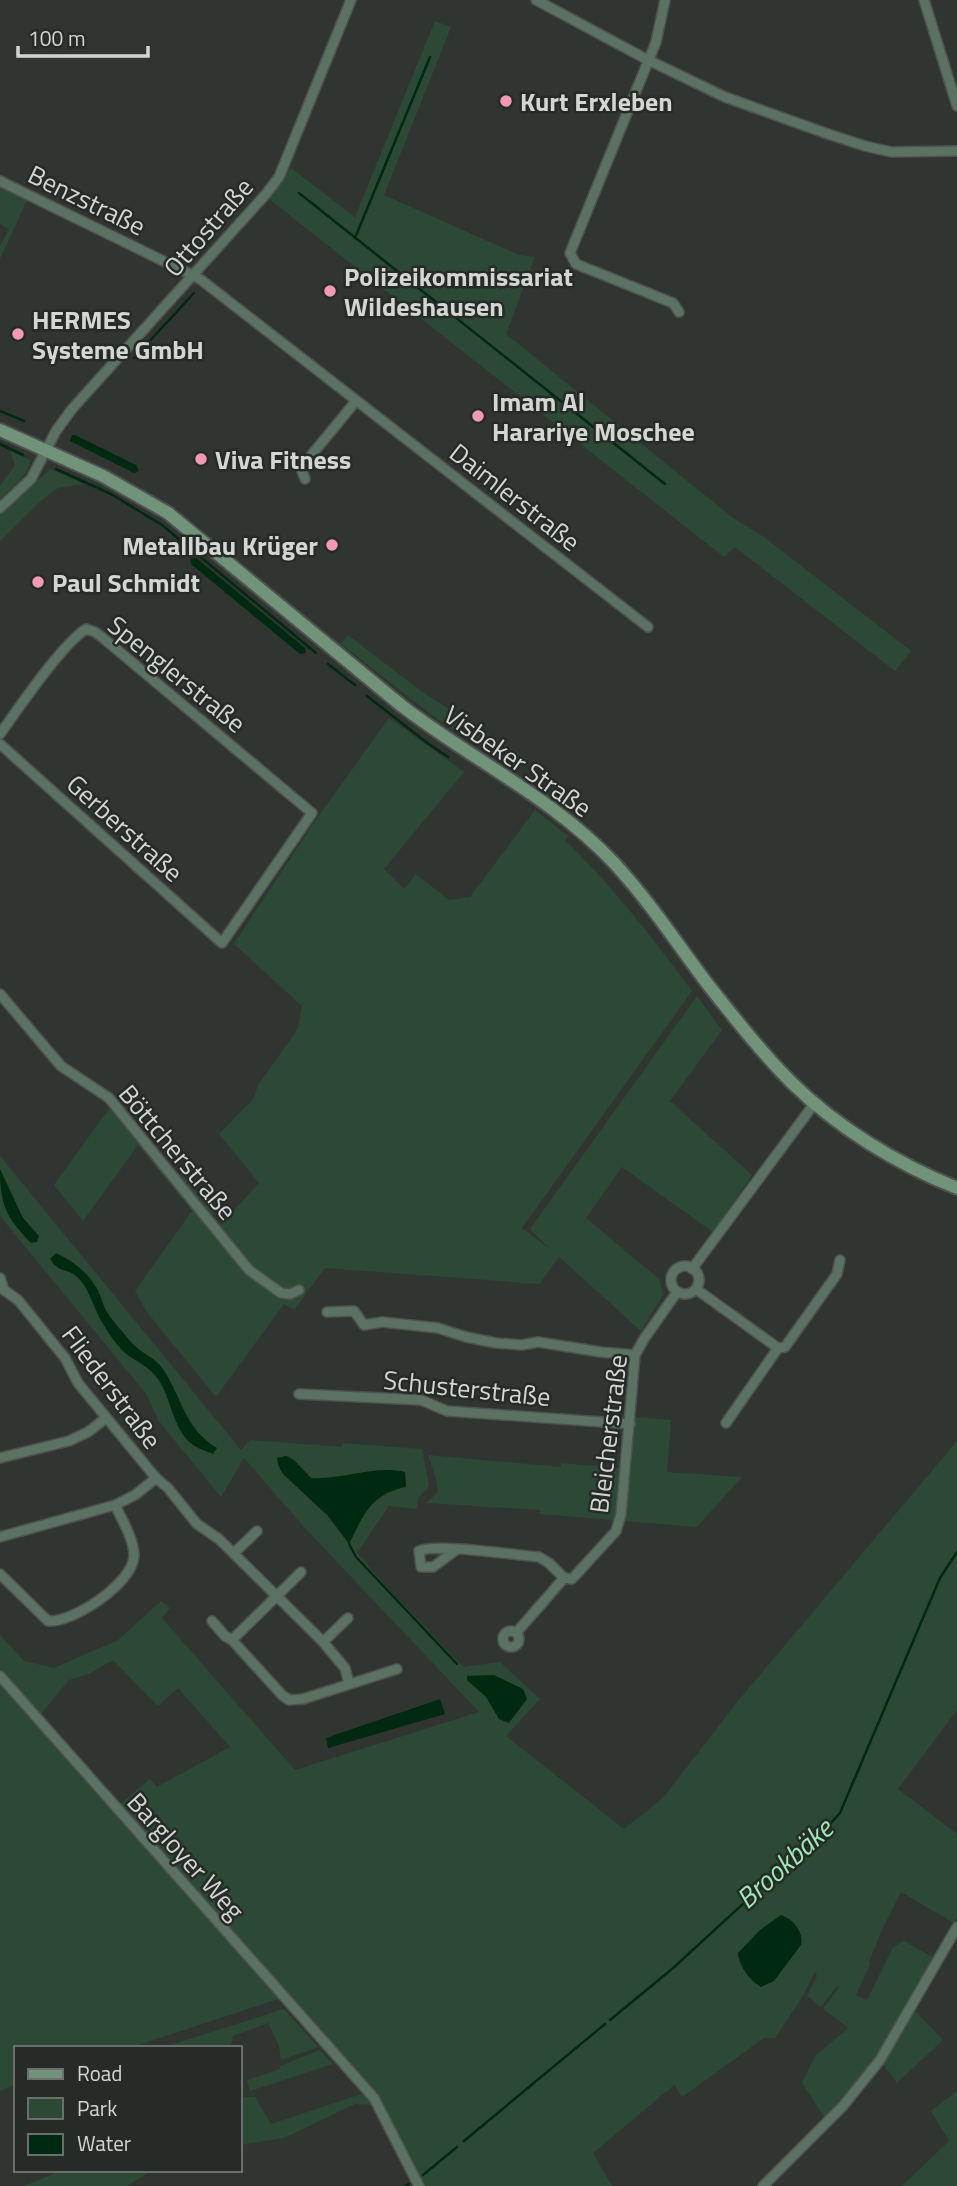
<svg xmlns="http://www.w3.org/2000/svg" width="957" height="2186" font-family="'Titillium Web',sans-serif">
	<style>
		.green { fill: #2c4935 }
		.water { fill: #002911 }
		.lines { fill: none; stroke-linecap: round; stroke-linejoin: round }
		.stream { stroke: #002911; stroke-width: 2.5 }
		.street-casing { stroke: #4e524f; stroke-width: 12 }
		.secondary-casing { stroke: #4e524f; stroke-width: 16 }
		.street { stroke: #5b7161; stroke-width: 9 }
		.secondary { stroke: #709379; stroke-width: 12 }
		.poi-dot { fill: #f19ab1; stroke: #272b28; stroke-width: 2.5 }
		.labels { text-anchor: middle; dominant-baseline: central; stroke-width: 5; stroke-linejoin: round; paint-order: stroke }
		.poi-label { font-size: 26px; font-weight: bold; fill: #d4d6d4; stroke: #272b28; text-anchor: start }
		.street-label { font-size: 26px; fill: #d4d6d4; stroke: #272b28 }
		.water-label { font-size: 28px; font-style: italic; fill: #9bebb2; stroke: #272b28 }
	</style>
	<rect width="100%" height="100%" fill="#313532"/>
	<g class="green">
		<path d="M435,21L451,27L384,195L519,255L535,257L506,334L733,518L764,537L911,651L895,671L735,547L724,557L269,199L291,168L355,217Z"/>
		<path d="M0,186L27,200L0,259V246L9,229L0,224Z"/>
		<path d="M10,451L30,460C29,476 11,488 0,499V486L15,465Z"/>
		<path d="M51,469L83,484L58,488L44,498L0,541V514L8,505Z"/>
		<path d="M348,635L421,691L529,760L513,768L442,723L341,644Z"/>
		<path d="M389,718L464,772L384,869L404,889L416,874L449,900L470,897L535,810L568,836L565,840C615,889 651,936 692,991L522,1228L551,1250L530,1229L697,996L722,1030L670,1101L752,1175L713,1232L622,1167L586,1218L659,1279L663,1295L641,1331L559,1257L539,1284L325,1268L294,1310L284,1304L216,1397L146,1311L135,1291L192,1211L138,1145L83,1221L54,1185L108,1110L120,1101L178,1175L181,1173L214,1213L212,1216L220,1225L259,1183L219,1134L254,1098L258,1085L298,1029L302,1006L234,944L313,824Z"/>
		<path d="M0,1156L241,1450L250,1440L342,1447L343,1443L422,1449L429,1486L418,1498L417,1509L389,1506L357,1553L392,1593L463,1667L500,1662L540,1699L506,1736L624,1829L663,1798L738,1701L957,1441V1710L898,1789L957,1834V1918L954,1923L901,1892L882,1929L869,1962L870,1964L856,1995L867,2000L893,1947L904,1941L934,1958L878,2058L825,2118L802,2083L815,2056L848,2028L823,2009L839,1987L837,1986L821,2007L807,1996L817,1976L815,1972L801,1999L775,2038H764L682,2097L674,2085L593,2153L612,2186H423L400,2137L374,2092L119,1805L150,1779L157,1787L230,1747L178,1688L158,1706L113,1660L89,1674L69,1680L40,1715L0,1668V1635L24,1661L54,1668L118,1640L161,1601L170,1608L162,1618L295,1770L479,1712L304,1527L244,1458L221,1497L158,1420L147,1395L0,1216Z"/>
		<path d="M634,1417L671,1420L667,1472L742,1477L697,1527L540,1514V1510L426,1503L438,1492L436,1478L428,1455L561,1467V1463L631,1469Z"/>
		<path d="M0,1683L98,1796L281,1998L129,2048H16V2085L0,2091Z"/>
		<path d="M912,2008L943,2040L897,2083L882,2062Z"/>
		<path d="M284,2009L318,2047L281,2060L279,2046L268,2023L233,2036L230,2048H161Z"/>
		<path d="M320,2050L333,2064L250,2091L247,2080L280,2069V2066Z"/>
		<path d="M957,2091V2186H902L949,2141L931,2111Z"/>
		<path d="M361,2094L371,2100L373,2105L355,2104L284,2138L240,2145V2097H255L271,2124Z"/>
		<path d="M63,2170H152L127,2186H24Z"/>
	</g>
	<g class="water">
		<path d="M72,435H75L136,465L139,471L134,473L70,441Z"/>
		<path d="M196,558L305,648L306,653L300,654L191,564L190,559Z"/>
		<path d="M0,1169L23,1218L39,1236L37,1242L31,1243C6,1217 0,1205 0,1169Z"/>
		<path d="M56,1253C73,1261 86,1271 96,1287C101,1295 102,1304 107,1312C113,1322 123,1332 131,1342C140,1353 155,1357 163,1369C183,1399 184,1428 217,1448L213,1454C207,1451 199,1449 193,1445C172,1429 172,1399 158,1379C150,1368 140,1363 129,1356C119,1349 108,1333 102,1322C93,1308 90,1288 76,1276C65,1267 60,1274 50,1259Z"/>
		<path d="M286,1456L294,1460L311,1478C345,1480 373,1465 405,1472L406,1487C371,1494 364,1514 349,1544L328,1516L283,1474L278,1465L277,1458Z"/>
		<path d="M494,1675L523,1689L527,1699L509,1723L499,1719L486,1697L467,1680V1676Z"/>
		<path d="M440,1699L445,1714L328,1748L326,1738Z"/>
		<path d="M781,1915C792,1918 804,1932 801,1945L774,1981L761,1987C750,1981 739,1966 738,1953L760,1930Z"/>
	</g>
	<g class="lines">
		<g class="stream">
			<path d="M299,193L665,484"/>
			<path d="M355,238L430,57"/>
			<path d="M134,358L194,293"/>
			<path d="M0,411L24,421"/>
			<path d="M0,444L23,455"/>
			<path d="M56,469L111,494L162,525L316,653"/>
			<path d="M328,664L355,685"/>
			<path d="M367,696L426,742L448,757"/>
			<path d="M349,1544L356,1557L457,1664"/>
			<path d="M610,2020L672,1969L829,1825L840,1813L940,1578L957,1552"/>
			<path d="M464,2141L605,2024"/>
			<path d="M423,2175L457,2147"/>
			<path d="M405,2186L409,2184"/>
		</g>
		<g class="street-casing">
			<g id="street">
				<path d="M536,0L648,60L725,97L825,133L865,146L891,152L957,151"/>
				<path d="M665,0L656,42L570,253L576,264L673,303L679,312"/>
				<path d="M924,0L957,106"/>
				<path d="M0,181L200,279L648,627"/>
				<path d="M305,479L302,471L304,464L356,401"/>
				<path d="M0,508L31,479L56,431L72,409L266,194L279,177L351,0"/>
				<path d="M0,734C18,709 62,644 86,629L95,632L103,638L312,813L222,943L0,744"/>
				<path d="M0,994L61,1066L109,1098L249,1270L281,1293L290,1294L299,1290"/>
				<circle cx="685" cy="1280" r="14"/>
				<path d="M692,1269L814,1104"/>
				<path d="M0,1278L4,1290"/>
				<path d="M696,1289L778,1348"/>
				<path d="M4,1290L18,1300L65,1358L78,1383L156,1478L168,1488L197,1524L219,1539L323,1642L345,1668L349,1683"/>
				<path d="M327,1312L354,1311L364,1325L382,1322L438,1328L466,1337L496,1343L522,1345L538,1342L601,1352L635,1355"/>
				<path d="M299,1394L421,1400L447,1411L630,1424"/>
				<path d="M726,1423L778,1348L785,1347L837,1274L840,1260"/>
				<path d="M0,1458L69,1441L88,1432L106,1418"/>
				<path d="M0,1537L115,1505L135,1495L156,1478"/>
				<path d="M456,1550L433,1567H421L419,1551C438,1543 514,1555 539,1557L549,1563L564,1578"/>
				<path d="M234,1553L257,1531"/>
				<path d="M301,1572L232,1640L282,1695L289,1700L303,1699L397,1669"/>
				<path d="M0,1574L48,1621C73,1623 133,1583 134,1556C134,1539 122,1520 115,1505"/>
				<path d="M212,1621L225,1636L232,1640"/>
				<circle cx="511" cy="1639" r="8"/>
				<path d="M516,1633L564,1578L572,1579L616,1531L621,1514L635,1355L644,1339L677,1292"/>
				<path d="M323,1642L348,1618"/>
				<path d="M0,1676L374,2098L419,2186"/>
				<path d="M763,2186L843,2106L880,2060L957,1927"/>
			</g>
		</g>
		<g class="secondary-casing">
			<path id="secondary" d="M0,430L103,476L168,513L402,706C472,760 555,799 615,864C649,901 676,942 706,982C733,1016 761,1052 792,1083C838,1128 897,1164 957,1188"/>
		</g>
		<use href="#street" class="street"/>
		<use href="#secondary" class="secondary"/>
	</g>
	<g class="poi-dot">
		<circle cx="506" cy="101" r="7"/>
		<circle cx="330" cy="291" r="7"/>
		<circle cx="18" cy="334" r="7"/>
		<circle cx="478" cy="416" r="7"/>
		<circle cx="201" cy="459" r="7"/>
		<circle cx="332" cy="545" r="7"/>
		<circle cx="38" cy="582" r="7"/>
	</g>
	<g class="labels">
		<g class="poi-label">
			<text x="520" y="101">Kurt Erxleben</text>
			<text x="344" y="276">Polizeikommissariat<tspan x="344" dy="30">Wildeshausen</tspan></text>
			<text x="32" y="319">HERMES<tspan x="32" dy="30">Systeme GmbH</tspan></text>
			<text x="492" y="401">Imam Al<tspan x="492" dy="30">Harariye Moschee</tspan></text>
			<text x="215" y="459">Viva Fitness</text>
			<text x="318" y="545" text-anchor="end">Metallbau Krüger</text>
			<text x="52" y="582">Paul Schmidt</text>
		</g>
		<g class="street-label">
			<text transform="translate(87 200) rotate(26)">Benzstraße</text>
			<text transform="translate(208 227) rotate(-49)">Ottostraße</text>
			<text transform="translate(515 497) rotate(38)">Daimlerstraße</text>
			<text transform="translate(177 674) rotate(39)">Spenglerstraße</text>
			<text transform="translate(518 761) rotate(35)">Visbeker Straße</text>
			<text transform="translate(125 828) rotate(42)">Gerberstraße</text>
			<text transform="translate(178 1152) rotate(50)">Böttcherstraße</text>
			<text transform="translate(112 1387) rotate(53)">Fliederstraße</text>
			<text transform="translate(467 1388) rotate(6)">Schusterstraße</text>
			<text transform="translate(608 1434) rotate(-83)">Bleicherstraße</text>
			<text transform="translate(186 1856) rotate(48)">Bargloyer Weg</text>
		</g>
		<g class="water-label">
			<text transform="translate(784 1863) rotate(-42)">Brookbäke</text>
		</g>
	</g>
	<rect x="14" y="2046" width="228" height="126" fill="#272b28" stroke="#6c6f6d" stroke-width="2"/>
	<rect x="28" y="2069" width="35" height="10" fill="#709379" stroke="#6c6f6d" stroke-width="2"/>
	<text x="77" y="2081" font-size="21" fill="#d4d6d4">Road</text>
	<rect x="28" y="2098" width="35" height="21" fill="#2c4935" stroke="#6c6f6d" stroke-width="2"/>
	<text x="77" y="2116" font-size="21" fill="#d4d6d4">Park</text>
	<rect x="28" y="2134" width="35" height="21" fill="#002911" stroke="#6c6f6d" stroke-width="2"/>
	<text x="77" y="2151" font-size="21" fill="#d4d6d4">Water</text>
	<path d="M18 46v10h130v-10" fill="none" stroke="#d4d6d4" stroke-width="3.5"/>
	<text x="28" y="46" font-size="21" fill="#d4d6d4" stroke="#272b28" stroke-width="5" paint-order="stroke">100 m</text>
</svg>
